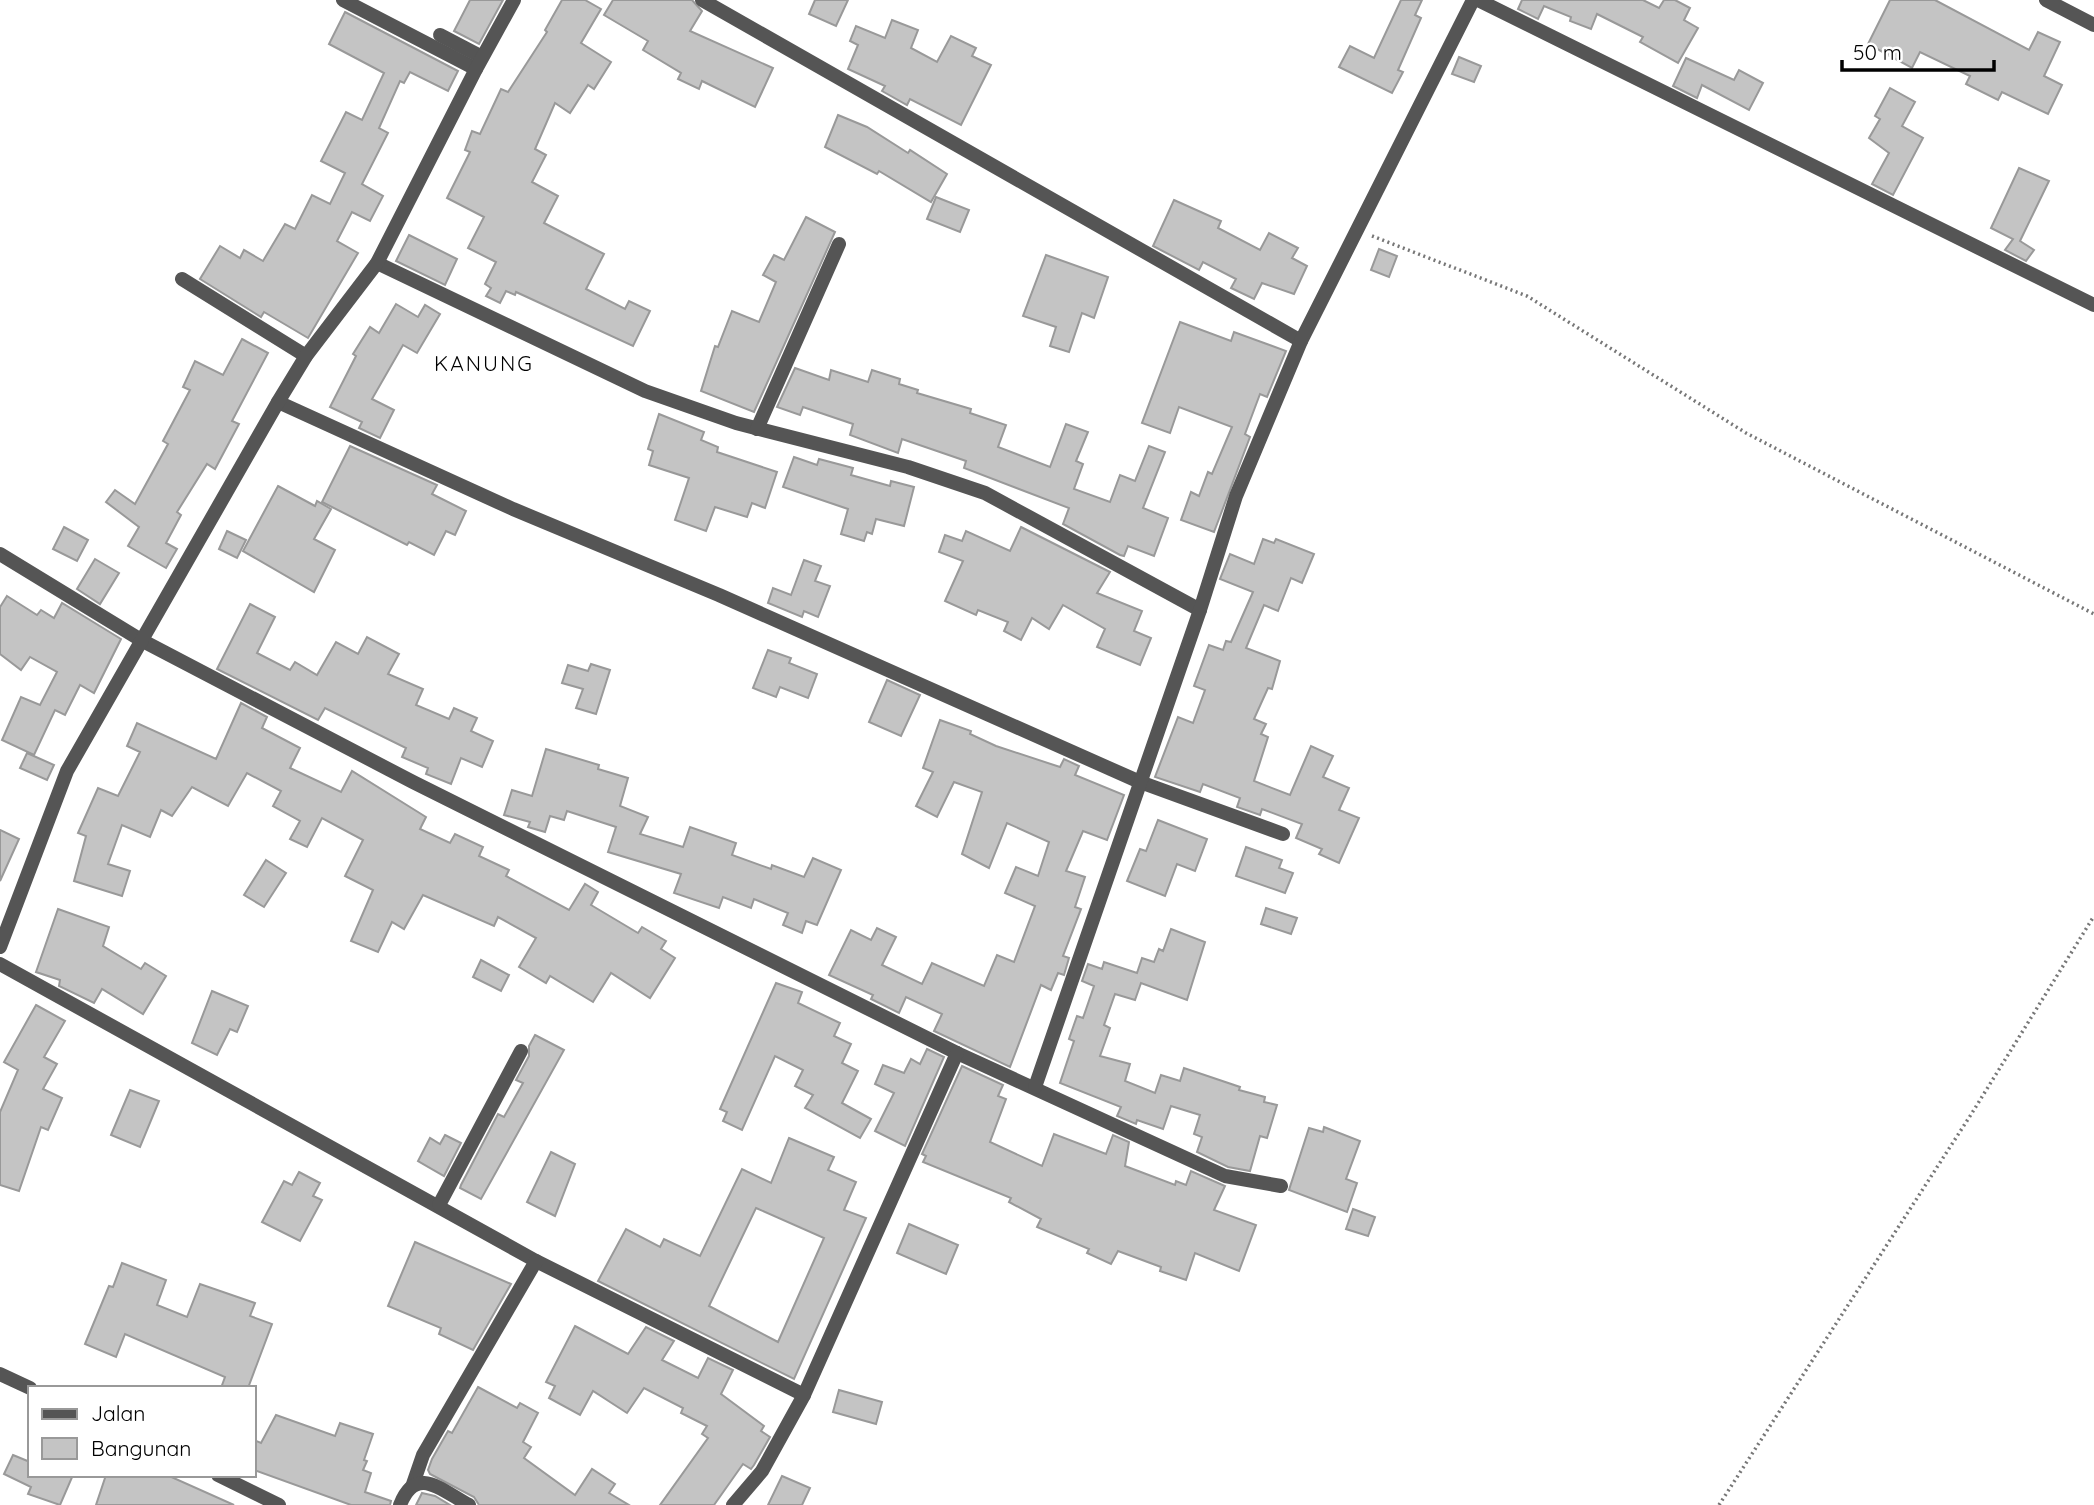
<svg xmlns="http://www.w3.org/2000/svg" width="2094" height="1505" font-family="Quicksand,sans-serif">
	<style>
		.building { fill: #c4c4c4; stroke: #999; stroke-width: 2; fill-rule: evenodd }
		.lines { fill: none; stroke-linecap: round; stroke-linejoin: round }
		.path { stroke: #777; stroke-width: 3.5; stroke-dasharray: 2 3.5; stroke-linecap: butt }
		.minor { stroke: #555; stroke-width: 14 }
		.labels { text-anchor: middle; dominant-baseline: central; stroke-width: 5; stroke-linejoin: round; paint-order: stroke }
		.quarter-label { font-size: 21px; letter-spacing: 2px; fill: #000; stroke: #fff }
	</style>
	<rect width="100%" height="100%" fill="#fff"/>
	<g class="building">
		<path d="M470,0H503L479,44L454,31Z"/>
		<path d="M562,0H585L601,9L581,43L611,62L594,89L588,85L570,113L555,103L535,149L546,155L532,182L558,196L544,223L604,254L586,289L625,309L629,301L650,311L633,346L516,292L515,295L506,291L500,303L486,296L491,288L485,284L496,262L468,248L484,217L447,198L470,152L465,150L472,131L480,134L501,89L508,92L547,32L545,30Z"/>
		<path d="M613,0H692L702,11L690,31L773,68L755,107L702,81L699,89L678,79L681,73L643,50L648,41L604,15Z"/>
		<path d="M815,0H848L836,26L809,14Z"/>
		<path d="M1401,0H1422L1415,15L1421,18L1398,70L1403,72L1392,93L1339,67L1350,46L1374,58Z"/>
		<path d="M1522,0H1643L1659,8L1664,0H1675L1690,8L1684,20L1698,28L1678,63L1640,42L1643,37L1597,14L1591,29L1570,21L1571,17L1544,6L1538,19L1518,9Z"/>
		<path d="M1890,0H1935L2029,50L2038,32L2060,42L2044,76L2062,85L2048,114L2002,92L1998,100L1966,84L1970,76L1920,52L1912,68L1868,44Z"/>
		<path d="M345,12L458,71L448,91L410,72L404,83L400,81L379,128L388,133L362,184L383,196L370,221L352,212L337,241L358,253L308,338L264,312L261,317L200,279L220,246L240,258L244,250L263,261L285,224L295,229L312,195L330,204L345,173L321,161L346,112L362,120L384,73L329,44Z"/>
		<path d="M892,20L918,30L911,48L937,62L951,36L976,48L972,56L991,65L961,125L910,99L907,105L882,91L885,86L848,69L858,45L850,41L856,26L885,38Z"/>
		<path d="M1459,57L1481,66L1474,82L1452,74Z"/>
		<path d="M1686,58L1734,80L1739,70L1763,83L1749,110L1702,85L1697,98L1673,86Z"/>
		<path d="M1890,88L1915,102L1902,126L1923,138L1893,195L1872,184L1889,153L1869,138L1880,119L1875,116Z"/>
		<path d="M838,115L867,127L908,153L910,150L947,174L931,202L879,171L877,174L825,147Z"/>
		<path d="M2019,168L2049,181L2020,241L2034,250L2026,261L2005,250L2013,239L1991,228Z"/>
		<path d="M936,197L969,210L960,232L927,219Z"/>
		<path d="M1174,200L1221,221L1218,228L1260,250L1269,233L1298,248L1292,258L1307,266L1294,294L1262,283L1254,299L1231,288L1236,279L1203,262L1199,270L1153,246Z"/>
		<path d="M806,217L835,232L754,412L701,391L715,346L718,347L732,311L759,322L776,282L763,275L774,255L784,260Z"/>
		<path d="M409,235L457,259L445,285L396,261Z"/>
		<path d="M1379,249L1397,256L1389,277L1371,270Z"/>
		<path d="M1046,255L1108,277L1094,318L1082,313L1069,352L1050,346L1056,327L1023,316Z"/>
		<path d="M396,304L418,317L425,305L440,314L417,353L403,345L372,399L394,410L380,438L359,428L362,422L330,407L356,356L353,354L370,327L379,333Z"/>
		<path d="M1180,322L1231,341L1234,332L1286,351L1267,397L1260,394L1245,434L1250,437L1214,532L1181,520L1191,492L1199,496L1208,472L1212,474L1232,427L1179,407L1170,433L1142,423Z"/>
		<path d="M242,339L268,353L232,421L239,424L215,469L207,464L177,512L181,515L166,543L177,549L166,568L128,546L139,527L106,502L115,490L135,504L168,444L163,441L190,390L183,387L195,361L223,375Z"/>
		<path d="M795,368L829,380L831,370L868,382L872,370L900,379L899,384L918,390L917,393L971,409L970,413L1006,425L998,447L1050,467L1066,424L1088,432L1076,461L1083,464L1074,489L1110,502L1120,475L1135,481L1149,446L1165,452L1143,508L1168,518L1154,556L1128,546L1124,556L1120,555L1063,524L1069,508L964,468L966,461L902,439L898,453L850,435L853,424L803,407L800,415L777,407Z"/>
		<path d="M659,414L704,432L701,440L718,447L717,452L777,472L765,508L752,503L747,517L715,507L706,531L675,520L689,478L649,465L653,451L648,449Z"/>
		<path d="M350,446L437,485L432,494L466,511L455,535L446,531L434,555L409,542L407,545L322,502Z"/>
		<path d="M794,457L817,465L819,459L853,468L851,475L890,486L891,481L914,487L904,526L876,519L872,534L867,532L864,541L841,534L848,509L783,487Z"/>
		<path d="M278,486L315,506L317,501L331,509L314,539L335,550L314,592L243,551Z"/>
		<path d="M64,527L88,540L77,561L53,549Z"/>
		<path d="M1021,527L1110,572L1097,593L1142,611L1134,631L1151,638L1140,665L1097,647L1105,629L1063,605L1049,629L1032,618L1021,640L1004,631L1008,622L978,610L976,615L945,601L963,561L939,552L945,535L962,541L966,531L1010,551Z"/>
		<path d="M227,531L246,540L237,558L219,549Z"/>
		<path d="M1263,539L1274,543L1276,539L1314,554L1302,583L1291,578L1278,611L1264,605L1246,648L1280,661L1272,689L1268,688L1254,719L1266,724L1261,734L1268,737L1254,781L1290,795L1311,746L1333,756L1323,777L1349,788L1339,810L1359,818L1339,863L1319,854L1322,849L1296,838L1302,824L1262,809L1260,815L1237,807L1240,798L1203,784L1200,792L1155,777L1178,717L1193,723L1205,690L1194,686L1209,645L1223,650L1226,641L1231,642L1253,592L1220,579L1230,554L1254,564Z"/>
		<path d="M95,559L119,573L100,604L77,589Z"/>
		<path d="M804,560L821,566L815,581L830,586L818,617L804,611L802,617L768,603L773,588L791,595Z"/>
		<path d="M7,596L37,615L41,610L54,618L62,603L121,639L94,693L80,685L65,715L55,710L34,755L2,740L21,697L40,705L57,672L30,657L21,670L0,654V607Z"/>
		<path d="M250,604L275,617L257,653L290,670L295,662L317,675L336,642L358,654L367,637L399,654L388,674L423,689L416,705L449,719L454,708L477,718L471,731L493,741L482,767L461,758L451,784L426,774L428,768L402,757L406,748L325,708L318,720L217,669Z"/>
		<path d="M768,650L791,658L789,663L817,674L808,698L780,687L776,697L753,688Z"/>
		<path d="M591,664L610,670L596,714L576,708L583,689L562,683L568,665L588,671Z"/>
		<path d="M887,680L920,695L901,736L869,722Z"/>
		<path d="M241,703L267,717L262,728L300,748L290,768L341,792L352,771L426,817L420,829L450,843L455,834L483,847L479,856L509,870L506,876L569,910L585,884L598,892L591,905L638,933L642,927L666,941L661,949L675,958L650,998L611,973L593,1002L550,976L546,983L519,967L536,938L498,917L494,926L423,895L404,929L392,922L378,952L351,941L373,890L345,876L363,840L322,818L307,847L290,839L300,821L273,806L281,791L247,773L228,806L192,787L172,816L161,810L150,837L122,825L108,864L130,871L122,896L74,881L86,836L78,833L98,788L118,796L140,752L127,746L137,723L216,759Z"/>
		<path d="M940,720L971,731L970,734L996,746L1060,767L1064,759L1079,766L1075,775L1124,795L1107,840L1083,831L1066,871L1085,877L1075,907L1081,909L1063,956L1069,958L1064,975L1058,973L1051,990L1041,985L1010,1067L934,1031L942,1014L906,997L899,1013L871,999L873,995L829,975L851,930L871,940L877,928L896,937L882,965L922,984L932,963L984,986L997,955L1014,962L1035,906L1005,893L1016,867L1038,876L1049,842L1007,823L989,868L962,854L982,792L954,782L937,817L916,806L933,772L923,768Z"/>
		<path d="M546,749L599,765L598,769L628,778L620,806L648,817L640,834L683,847L690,827L736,843L732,855L771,869L772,865L804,877L813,858L841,870L817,925L806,921L802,933L783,925L788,913L754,899L751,908L723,897L719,908L674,893L681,874L608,852L616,827L567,811L564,820L550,816L545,832L528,827L530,822L504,815L512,790L532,796Z"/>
		<path d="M27,753L54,765L47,780L20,768Z"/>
		<path d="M1158,820L1207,839L1195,871L1177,864L1165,896L1127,881L1140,849L1146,851Z"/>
		<path d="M0,830L19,839L0,881Z"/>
		<path d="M1246,847L1282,860L1279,868L1293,873L1285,893L1236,876Z"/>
		<path d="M266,860L286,873L264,907L244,895Z"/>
		<path d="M1266,908L1297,918L1291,934L1261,924Z"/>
		<path d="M58,909L109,927L103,946L141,969L145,963L166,976L143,1014L102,989L94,1003L59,986L60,980L36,972Z"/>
		<path d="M1171,929L1205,942L1187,1000L1141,983L1135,1000L1115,994L1104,1025L1110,1028L1100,1056L1130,1064L1125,1081L1155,1093L1161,1075L1180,1081L1184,1068L1240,1087L1239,1090L1265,1097L1264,1102L1277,1105L1267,1138L1260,1136L1250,1171L1228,1167L1197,1152L1202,1137L1194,1134L1200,1115L1171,1106L1163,1129L1137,1120L1136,1124L1117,1116L1121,1107L1060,1083L1074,1041L1069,1039L1077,1016L1083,1018L1094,986L1082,981L1088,964L1102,969L1104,962L1137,973L1142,958L1154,962L1159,949L1163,951Z"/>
		<path d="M481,960L509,975L501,991L473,977Z"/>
		<path d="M776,983L802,992L798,1003L840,1023L834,1036L851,1044L842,1063L858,1071L842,1103L871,1119L860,1138L805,1108L813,1095L795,1086L803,1070L775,1056L742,1130L723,1121L727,1112L720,1109Z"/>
		<path d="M212,991L248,1006L237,1032L230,1029L217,1055L192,1043Z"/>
		<path d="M36,1005L65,1021L44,1057L57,1064L43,1089L62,1098L48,1130L41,1127L19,1191L0,1185V1112L18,1070L4,1062Z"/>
		<path d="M535,1035L564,1050L481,1199L460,1188L461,1185L498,1114L504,1117L523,1083L516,1080L529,1056V1046Z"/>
		<path d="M927,1049L944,1057L905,1146L875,1131L894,1093L875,1084L883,1065L904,1073L911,1059L920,1064Z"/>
		<path d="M962,1066L1003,1085L998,1096L1006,1099L990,1142L1042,1166L1054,1134L1106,1154L1113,1135L1129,1142L1125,1166L1175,1185L1176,1181L1186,1185L1191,1171L1225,1186L1214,1210L1256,1225L1239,1271L1195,1253L1186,1280L1160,1271L1161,1267L1118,1251L1111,1264L1087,1253L1089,1249L1037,1227L1041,1219L1009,1202L1011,1198L923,1162L926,1156L922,1154Z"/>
		<path d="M130,1090L159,1101L140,1147L111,1135Z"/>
		<path d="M1324,1127L1360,1141L1346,1179L1357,1183L1347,1212L1289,1190L1309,1128L1323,1132Z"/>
		<path d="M445,1135L461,1143L444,1176L418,1161L430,1138L440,1144Z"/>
		<path d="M789,1138L834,1157L828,1170L856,1182L844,1210L866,1218L794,1379L598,1281L626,1229L660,1247L664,1239L700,1256L742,1169L771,1183ZM756,1208L824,1238L778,1342L709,1306Z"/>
		<path d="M551,1152L575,1164L555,1216L527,1202Z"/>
		<path d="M299,1172L320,1183L313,1196L322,1200L300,1241L262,1222L284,1181L292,1185Z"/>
		<path d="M1353,1209L1375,1217L1368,1236L1346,1229Z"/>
		<path d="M909,1224L958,1245L946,1274L897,1253Z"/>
		<path d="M415,1242L511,1284L473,1350L439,1334L441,1328L388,1306Z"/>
		<path d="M122,1263L166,1280L157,1305L187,1317L200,1284L255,1303L250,1316L272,1324L248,1388H221L225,1377L125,1334L116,1357L85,1344L109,1286L113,1287Z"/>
		<path d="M575,1326L628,1354L646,1327L674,1341L662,1360L698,1378L708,1358L733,1370L721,1394L764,1426L761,1431L770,1437L754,1465L751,1469L743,1464L714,1505H660L708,1438L702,1434L707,1426L681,1413L683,1408L644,1388L627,1413L593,1391L580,1415L549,1398L555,1386L546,1382Z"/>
		<path d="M478,1387L517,1408L520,1403L538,1413L523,1442L531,1447L524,1458L575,1495L592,1469L615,1484L609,1493L629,1505H479L474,1497L430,1474L428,1470L432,1459L448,1431L452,1433Z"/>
		<path d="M839,1390L882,1402L876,1424L833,1412Z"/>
		<path d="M276,1415L335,1436L340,1423L373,1434L364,1460L367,1461L363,1470L371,1473L365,1492L391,1501L390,1505H351L254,1470V1440L261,1443Z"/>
		<path d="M13,1455L30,1462V1475H73L60,1505L28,1494L31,1487L4,1474Z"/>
		<path d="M106,1475H167L234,1505H96Z"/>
		<path d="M782,1476L810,1488L802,1505H768Z"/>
		<path d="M422,1493L435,1496L450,1505H416Z"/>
	</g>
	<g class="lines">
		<g class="path">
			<path d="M1372,236L1527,296L1746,433L2094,614"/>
			<path d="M1719,1505L1972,1113L2094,916"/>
		</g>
		<g class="minor">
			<path d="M343,0L476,69"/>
			<path d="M702,0L1301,341"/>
			<path d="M1478,0L2094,305"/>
			<path d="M2046,0L2094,25"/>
			<path d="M440,35L482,57"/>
			<path d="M377,263L645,391L736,423L908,467L985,493L1200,610"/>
			<path d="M182,279L306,356"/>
			<path d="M278,402L513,509L719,595L1140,782L1283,834"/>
			<path d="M757,429L839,244"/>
			<path d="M0,554L141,640L413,782L957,1053L1225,1176L1281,1186"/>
			<path d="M0,947L67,771L278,402L306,356L377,263L476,69L514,0"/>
			<path d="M0,964L536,1261L804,1395"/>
			<path d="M1035,1087L1200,610L1236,496L1301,341L1473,0"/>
			<path d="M439,1205L521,1051"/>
			<path d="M0,1374L30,1388"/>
			<path d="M218,1475L279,1505"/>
			<path d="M413,1484L423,1455L536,1261"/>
			<path d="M400,1505C416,1464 441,1490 469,1505"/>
			<path d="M733,1505L762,1471L804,1395L957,1053"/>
		</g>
	</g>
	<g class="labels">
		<g class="quarter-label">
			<text x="484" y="363">KANUNG</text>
		</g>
	</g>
	<rect x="28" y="1386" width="228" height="91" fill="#ffffff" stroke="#999999" stroke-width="2"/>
	<rect x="42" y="1409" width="35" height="10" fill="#555555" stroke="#999999" stroke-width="2"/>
	<text x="91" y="1421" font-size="21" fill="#000000">Jalan</text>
	<rect x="42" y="1438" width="35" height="21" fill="#c4c4c4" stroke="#999999" stroke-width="2"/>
	<text x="91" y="1456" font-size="21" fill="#000000">Bangunan</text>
	<path d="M1842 60v10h152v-10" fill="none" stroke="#000000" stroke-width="3.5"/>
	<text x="1853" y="60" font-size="21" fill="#000000" stroke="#ffffff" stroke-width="5" paint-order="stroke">50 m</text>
</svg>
